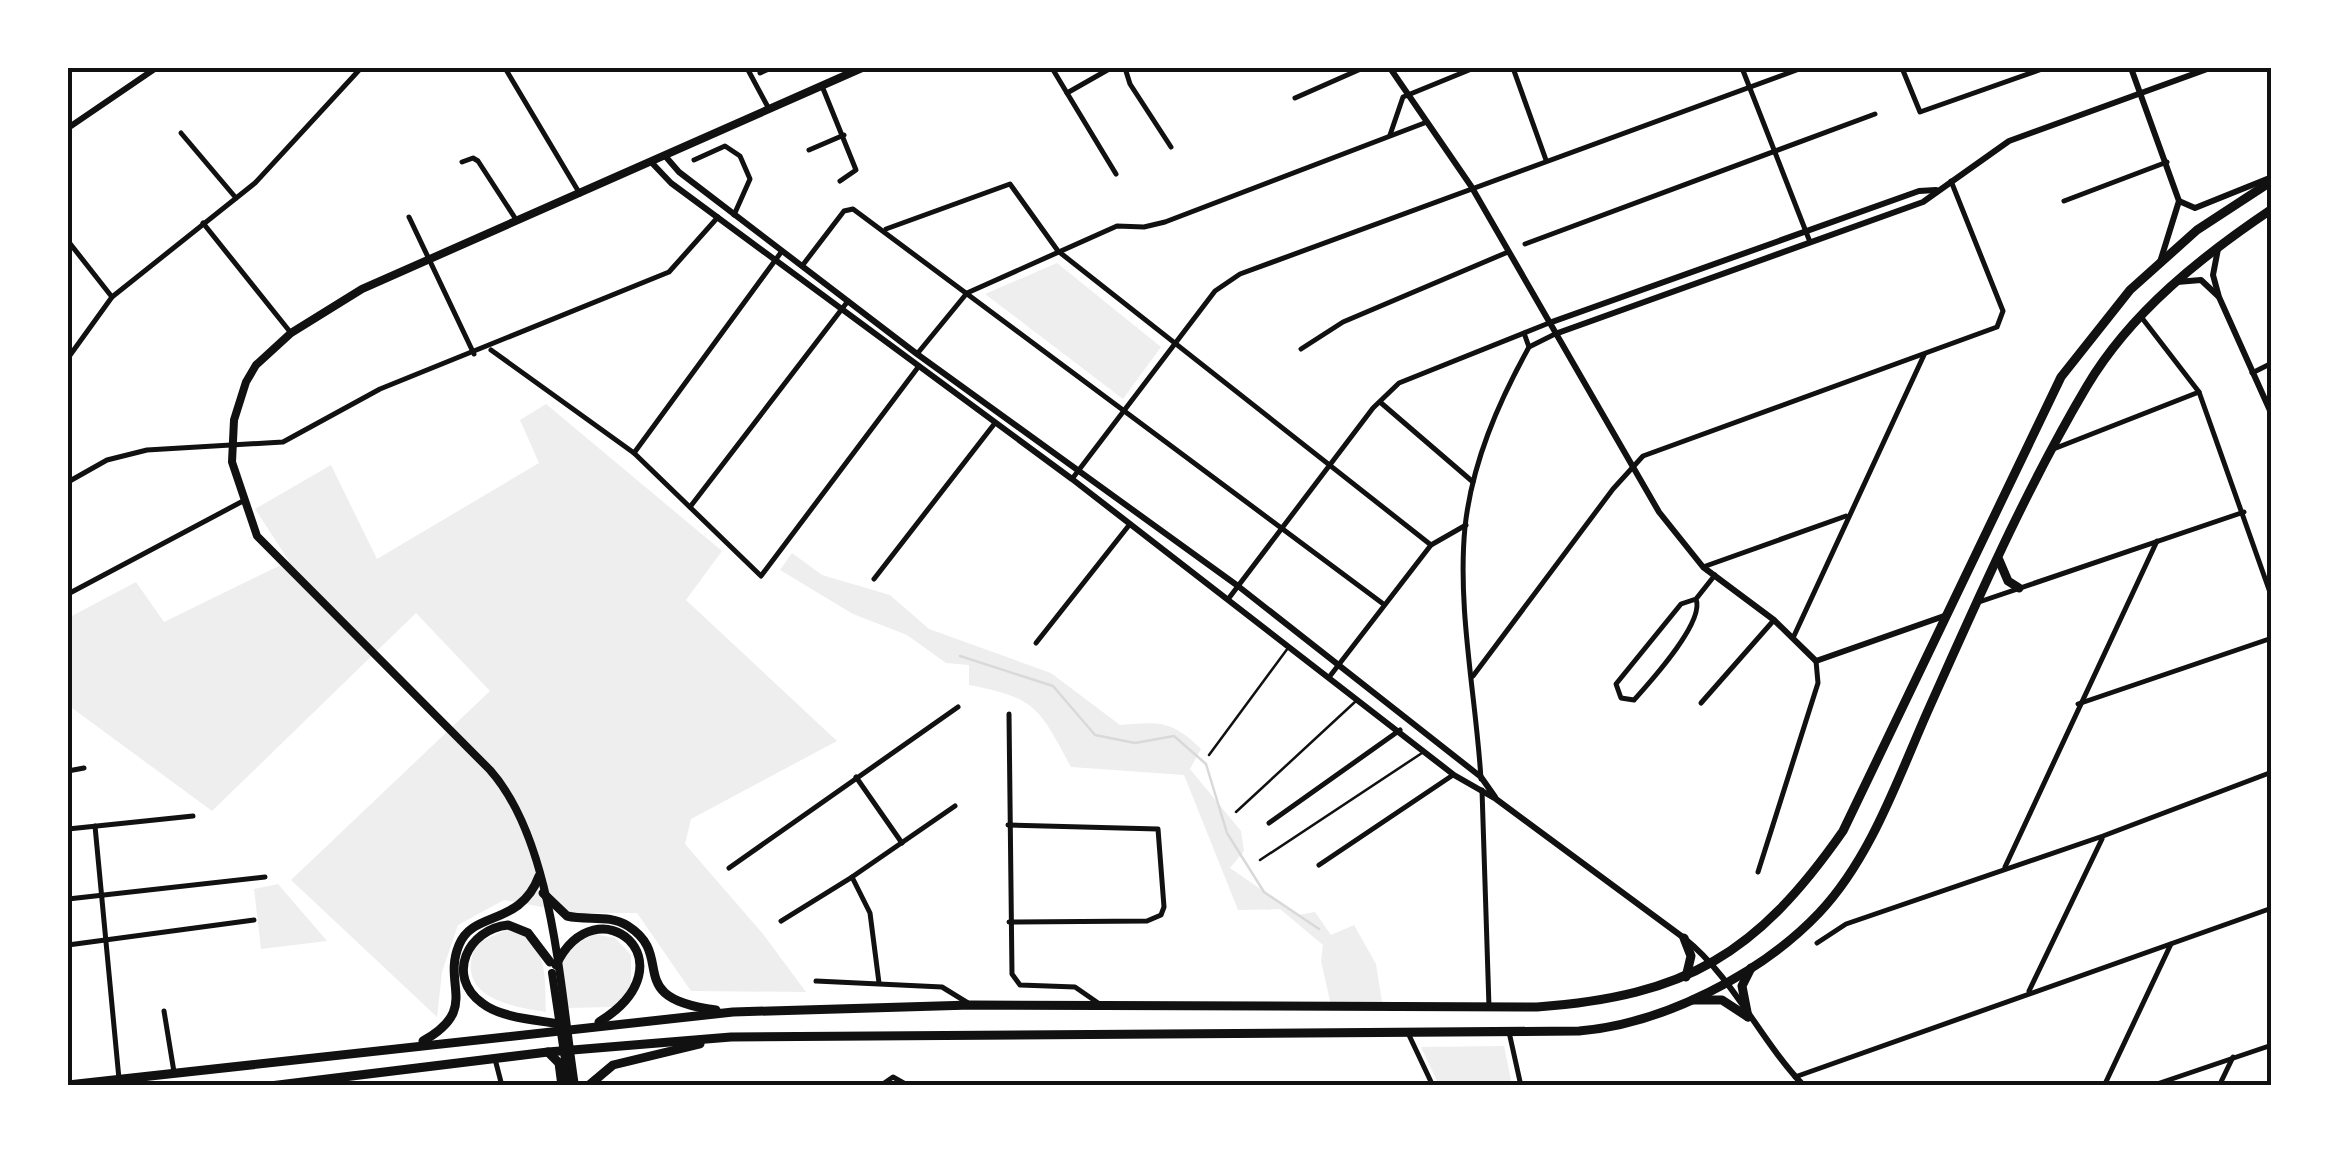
<svg xmlns="http://www.w3.org/2000/svg" width="2339" height="1153" font-family="'IBM Plex Sans',sans-serif">
	<style>
		.green { fill: #eee }
		.lines { fill: none; stroke-linecap: round; stroke-linejoin: round }
		.stream { stroke: #d9d9d9; stroke-width: 2.5 }
		.service { stroke: #111; stroke-width: 2.5 }
		.minor { stroke: #111; stroke-width: 5 }
		.tertiary { stroke: #111; stroke-width: 6 }
		.secondary { stroke: #111; stroke-width: 8 }
		.primary { stroke: #111; stroke-width: 9 }
		.neatline { fill: none; stroke: #111; stroke-width: 4 }
	</style>
	<rect width="100%" height="100%" fill="#fff"/>
	<g class="green">
		<path d="M1057,263L1161,347L1123,399L985,294Z"/>
		<path d="M546,404L722,551L686,600L837,741L691,819L685,844L763,934L806,992L691,991L637,913H575L504,900L458,925L442,972L437,1017L291,880L490,691L416,613L212,811L68,705V618L136,582L164,622L289,561L255,509L331,465L377,559L539,463L520,420Z"/>
		<path d="M792,553L822,575L890,595L929,629L1051,673L1120,725C1160,722 1171,720 1201,749L1190,769L1241,831L1244,851L1230,868L1298,915L1315,912L1331,935L1354,925L1376,964L1382,1002L1331,1005L1321,961L1323,945L1280,909L1238,910L1184,775L1071,767C1039,708 1037,698 969,685V665L946,663L907,635L853,614L780,570Z"/>
		<path d="M278,884L327,941L261,949L254,889Z"/>
		<path d="M506,930C549,938 545,976 546,1012C507,1006 452,995 477,943Z"/>
		<path d="M594,934L615,938L631,955V994L614,1007L565,1008L562,961L581,937Z"/>
		<path d="M1504,1046L1512,1085H1439L1421,1047Z"/>
	</g>
	<g class="lines">
		<path class="stream" d="M960,656L1053,686L1095,735L1135,743L1174,736L1206,764L1227,833L1264,892L1319,929"/>
		<g class="service">
			<path d="M1209,755L1288,648"/>
			<path d="M1236,812L1356,701"/>
			<path d="M1260,860L1422,753"/>
		</g>
		<g class="minor">
			<path d="M505,68L580,194"/>
			<path d="M747,68L769,109"/>
			<path d="M1052,68L1067,93"/>
			<path d="M1111,68L1067,93L1116,174"/>
			<path d="M1125,68L1130,84L1171,147"/>
			<path d="M1513,68L1546,160"/>
			<path d="M1742,68L1810,242"/>
			<path d="M1902,68L1920,112L2045,68"/>
			<path d="M760,73L771,68"/>
			<path d="M822,86L856,170L840,181"/>
			<path d="M1295,98L1363,68"/>
			<path d="M181,133L236,198"/>
			<path d="M1390,135L1403,97L1474,68"/>
			<path d="M809,150L844,135"/>
			<path d="M694,160L725,146L740,156L750,179L734,215"/>
			<path d="M462,162L473,158L478,161L517,221"/>
			<path d="M2064,201L2167,162"/>
			<path d="M409,217L474,354"/>
			<path d="M203,223L291,333"/>
			<path d="M886,229L1010,184L1058,251L1431,545"/>
			<path d="M68,241L112,297"/>
			<path d="M1525,244L1875,114"/>
			<path d="M802,266L844,211L853,209L1382,603"/>
			<path d="M2142,318L2199,392L2272,598"/>
			<path d="M68,330L69,329"/>
			<path d="M1529,347L1555,334"/>
			<path d="M1301,349L1343,322L1508,252"/>
			<path d="M491,350L634,453L761,576L919,366"/>
			<path d="M917,354L967,293L1117,226L1144,227L1165,222L1427,122"/>
			<path d="M68,358L112,297L255,183L361,68"/>
			<path d="M2252,373L2272,363"/>
			<path d="M1380,402L1473,482"/>
			<path d="M2056,448L2199,392"/>
			<path d="M634,453L782,251"/>
			<path d="M1072,479L1215,291L1240,274L1802,68"/>
			<path d="M68,482L107,460L147,450L283,442L380,389L669,272L718,217"/>
			<path d="M690,507L848,301"/>
			<path d="M1703,567L1846,516"/>
			<path d="M874,579L995,423"/>
			<path d="M68,594L243,501"/>
			<path d="M1229,598L1373,408L1399,383L1549,323"/>
			<path d="M1696,599C1705,622 1651,681 1634,700L1621,698L1616,684L1681,604L1696,599L1715,575"/>
			<path d="M1979,602L2244,512"/>
			<path d="M1793,638L1924,355"/>
			<path d="M1036,643L1130,524"/>
			<path d="M1330,676L1431,545L1466,525"/>
			<path d="M1473,676L1613,489L1643,456L1997,327L2003,311L1951,181"/>
			<path d="M1701,703L1774,620"/>
			<path d="M2078,704L2272,638"/>
			<path d="M1009,714L1012,974L1020,985L1075,987L1101,1005"/>
			<path d="M68,771L84,768"/>
			<path d="M856,777L902,843"/>
			<path d="M1481,779C1476,697 1457,609 1465,527C1472,463 1498,403 1529,347L1524,333"/>
			<path d="M1482,790L1489,1007"/>
			<path d="M1269,823L1400,730"/>
			<path d="M1008,825L1158,829L1164,907L1161,915L1147,921L1009,922"/>
			<path d="M95,826L119,1079"/>
			<path d="M68,829L193,816"/>
			<path d="M1319,865L1453,775"/>
			<path d="M2005,867L2157,541"/>
			<path d="M729,868L958,707"/>
			<path d="M1758,872L1818,683L1816,661"/>
			<path d="M852,877L955,806"/>
			<path d="M68,899L265,877"/>
			<path d="M781,921L852,877L870,913L879,983"/>
			<path d="M1817,943L1846,924L2103,836L2272,772"/>
			<path d="M68,945L254,920"/>
			<path d="M816,981L942,987L968,1003"/>
			<path d="M2029,991L2102,839"/>
			<path d="M164,1011L174,1072"/>
			<path d="M1509,1032L1521,1086"/>
			<path d="M1408,1033L1433,1086"/>
			<path d="M495,1059L502,1086"/>
			<path d="M1795,1077L2272,908"/>
			<path d="M880,1086L893,1077L909,1086"/>
			<path d="M2104,1086L2171,944"/>
			<path d="M2151,1086L2272,1045"/>
			<path d="M2219,1086L2233,1057"/>
		</g>
		<g class="tertiary">
			<path d="M1390,68L1471,186L1659,512L1703,567L1774,620L1816,661L1947,615"/>
			<path d="M2131,68L2179,201L2160,262"/>
			<path d="M68,128L156,68"/>
			<path d="M666,157L679,172L917,354L1238,586L1481,777L1495,797"/>
			<path d="M652,163L671,183L1072,479L1454,775L1496,799L1684,938C1734,978 1759,1039 1804,1086"/>
			<path d="M2179,201L2195,208L2272,177"/>
			<path d="M2218,249L2213,275L2219,297L2272,415"/>
			<path d="M2177,282L2201,280L2218,296"/>
			<path d="M1549,323L1919,191L1936,190"/>
			<path d="M1555,334L1923,202L2009,141L2210,68"/>
		</g>
		<g class="secondary">
			<path d="M552,973L569,1086"/>
			<path d="M575,1086C560,991 554,842 490,770L257,536L232,462L234,420L246,382L256,365L291,333L362,289L862,68"/>
		</g>
		<g class="primary">
			<path d="M1999,560L2008,581L2019,588"/>
			<path d="M543,893L567,916C588,921 609,914 628,926C677,957 621,998 716,1010"/>
			<path d="M1684,938L1691,956L1686,977"/>
			<path d="M550,962L528,933L508,925C468,929 445,976 482,1003C502,1019 541,1020 565,1025"/>
			<path d="M556,965C597,881 695,963 599,1022"/>
			<path d="M1693,1000H1722L1748,1017"/>
			<path d="M1748,1017L1742,986L1751,968"/>
			<path d="M423,1041C480,1009 442,985 459,945C473,910 520,927 539,876"/>
			<path d="M548,1052L559,1063L562,1086"/>
			<path d="M68,1085L733,1012L971,1005L1537,1007C1687,996 1757,954 1843,831L2061,377L2130,290L2197,230L2272,181"/>
			<path d="M270,1086L548,1052L731,1037L1579,1031C1663,1024 1761,974 1819,913C1872,857 1899,775 1930,706C1978,599 2027,487 2087,386C2131,312 2202,256 2272,209"/>
			<path d="M588,1086L613,1065L700,1044"/>
		</g>
	</g>
	<rect width="2339" height="1153" fill="none" stroke="#ffffff" stroke-width="140"/>
	<rect x="70" y="70" width="2199" height="1013" class="neatline"/>
</svg>
